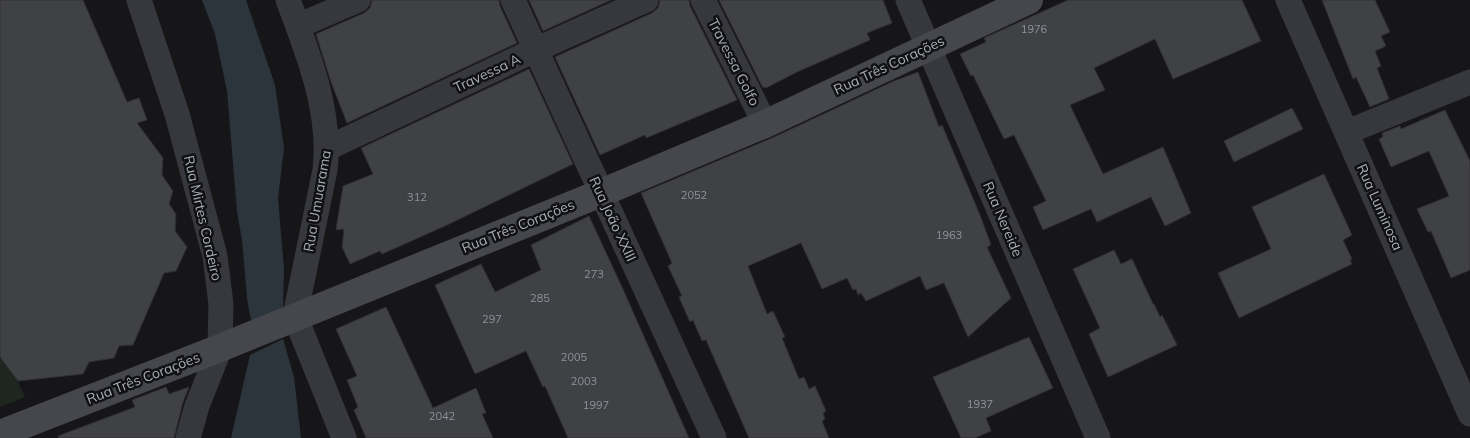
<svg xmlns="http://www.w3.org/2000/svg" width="1470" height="438" font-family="Mulish,sans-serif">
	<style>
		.green { fill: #1e261f }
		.water { fill: #2c353c }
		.building { fill: #404145; stroke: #303034 }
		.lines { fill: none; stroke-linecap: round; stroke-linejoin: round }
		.street { stroke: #37383d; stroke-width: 25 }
		.secondary { stroke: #45474d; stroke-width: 28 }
		.labels { text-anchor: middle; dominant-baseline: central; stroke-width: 5; stroke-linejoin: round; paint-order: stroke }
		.number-label { font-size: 11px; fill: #8e929b }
		.street-label { font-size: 14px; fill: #a8adb8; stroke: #111113 }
	</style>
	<rect width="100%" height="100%" fill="#161618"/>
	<path class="green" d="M0,344L25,397L0,407Z"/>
	<g class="water">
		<path d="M202,0H246L275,85L284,148L278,198L284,269L283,311L252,327L247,298L242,240L237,212L227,91L215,34Z"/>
		<path d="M283,339L294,377L301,438H231L250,355Z"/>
	</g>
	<g class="building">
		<path d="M0,0H83L127,102L139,98L147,120L137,123L163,158L162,175L173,191L169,204L176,214L175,231L187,247L176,271L164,273L133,345L119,346L114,358L89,362L83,374L18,381L0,357Z"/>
		<path d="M372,0H499L500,6L517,43L347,123L331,82L316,34L364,13L370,8Z"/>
		<path d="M529,0H611L543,31Z"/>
		<path d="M660,0H689L690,6L737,100L646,138L645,135L600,155L555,57L652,13L658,8Z"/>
		<path d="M719,0H883L892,23L867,33L870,40L797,72L766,88L765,87L763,88Z"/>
		<path d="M1068,0H1242L1261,41L1173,79L1155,39L1094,68L1105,90L1070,105L1103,174L1163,147L1191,213L1165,226L1151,197L1097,222L1091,209L1043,230L1033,207L1046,201L1014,135L1004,139L973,75L971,76L960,54L986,42L984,38Z"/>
		<path d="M1322,0H1375L1390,32L1381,36L1386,46L1375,51L1381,66L1377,68L1389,99L1370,107L1356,77L1353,79Z"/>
		<path d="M529,69L573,164L445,226L382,254L380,251L350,264L342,247L344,229L336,230L343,186L373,174L361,148Z"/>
		<path d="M918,72L939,127L942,125L980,215L991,245L987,247L1011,298L968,337L944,283L926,290L920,276L866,301L861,293L858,295L856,289L853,290L847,278L822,289L801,243L748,266L767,314L773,311L785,337L782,338L799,379L804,377L809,389L815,386L826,411L823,413L825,419L822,421L829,438H749L706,340L702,341L693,320L690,322L679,297L682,296L668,266L672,263L641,193L772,138L894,81Z"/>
		<path d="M1292,108L1303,129L1234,162L1224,141Z"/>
		<path d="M1445,110L1470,161V270L1451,278L1431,231L1428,232L1417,209L1449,196L1429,151L1391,167L1379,139L1383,137L1382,133L1400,126L1401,129Z"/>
		<path d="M1324,174L1352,235L1343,240L1352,259L1350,260L1352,264L1239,318L1218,273L1271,249L1252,207Z"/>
		<path d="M589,216L622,287L689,438H568L545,386L543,387L526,351L475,374L435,285L481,264L495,292L541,270L531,245Z"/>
		<path d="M1114,250L1121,264L1132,259L1153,304H1154L1160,317L1162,315L1177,345L1108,377L1089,334L1100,328L1073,269Z"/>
		<path d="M386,307L433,408L476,388L486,413L482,414L493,438H366L354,410L358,407L347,380L357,376L336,329Z"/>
		<path d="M1029,337L1053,388L986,418L991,431L975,438H961L933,377Z"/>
		<path d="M166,387L169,394L189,387L183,402L174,438H59L58,436L135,407L132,400Z"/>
	</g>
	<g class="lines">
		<g class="street">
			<path d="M139,0L177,114L215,256L221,304L220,348L197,406L188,438"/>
			<path d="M288,0C308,53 332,113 325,170L295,316L344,438"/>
			<path d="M513,0L714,438"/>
			<path d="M703,0L765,124"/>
			<path d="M908,0L1098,438"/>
			<path d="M1288,0L1470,414"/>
			<path d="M298,26L358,0"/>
			<path d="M1347,132L1470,82"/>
			<path d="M328,148L535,50L646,0"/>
		</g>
		<path class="secondary" d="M0,434L220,348L601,193L765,124L1029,0"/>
	</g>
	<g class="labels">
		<g class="number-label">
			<text x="1034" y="29">1976</text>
			<text x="694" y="195">2052</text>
			<text x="417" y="197">312</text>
			<text x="949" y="235">1963</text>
			<text x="594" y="274">273</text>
			<text x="540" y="298">285</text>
			<text x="492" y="319">297</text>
			<text x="574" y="357">2005</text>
			<text x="584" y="381">2003</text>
			<text x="980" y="404">1937</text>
			<text x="596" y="405">1997</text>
			<text x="442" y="416">2042</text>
		</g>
		<g class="street-label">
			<text transform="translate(734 62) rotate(63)">Travessa Golfo</text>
			<text transform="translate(889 65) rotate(-25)">Rua Três Corações</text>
			<text transform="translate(487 73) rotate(-25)">Travessa A</text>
			<text transform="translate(317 201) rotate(-80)">Rua Umuarama</text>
			<text transform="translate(1380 207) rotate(66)">Rua Luminosa</text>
			<text transform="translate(203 218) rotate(77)">Rua Mirtes Cordeiro</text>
			<text transform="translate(613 219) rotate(65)">Rua João XXIII</text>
			<text transform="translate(1003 219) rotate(67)">Rua Nereide</text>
			<text transform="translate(518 226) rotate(-22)">Rua Três Corações</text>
			<text transform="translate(143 378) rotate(-21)">Rua Três Corações</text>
		</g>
	</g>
</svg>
